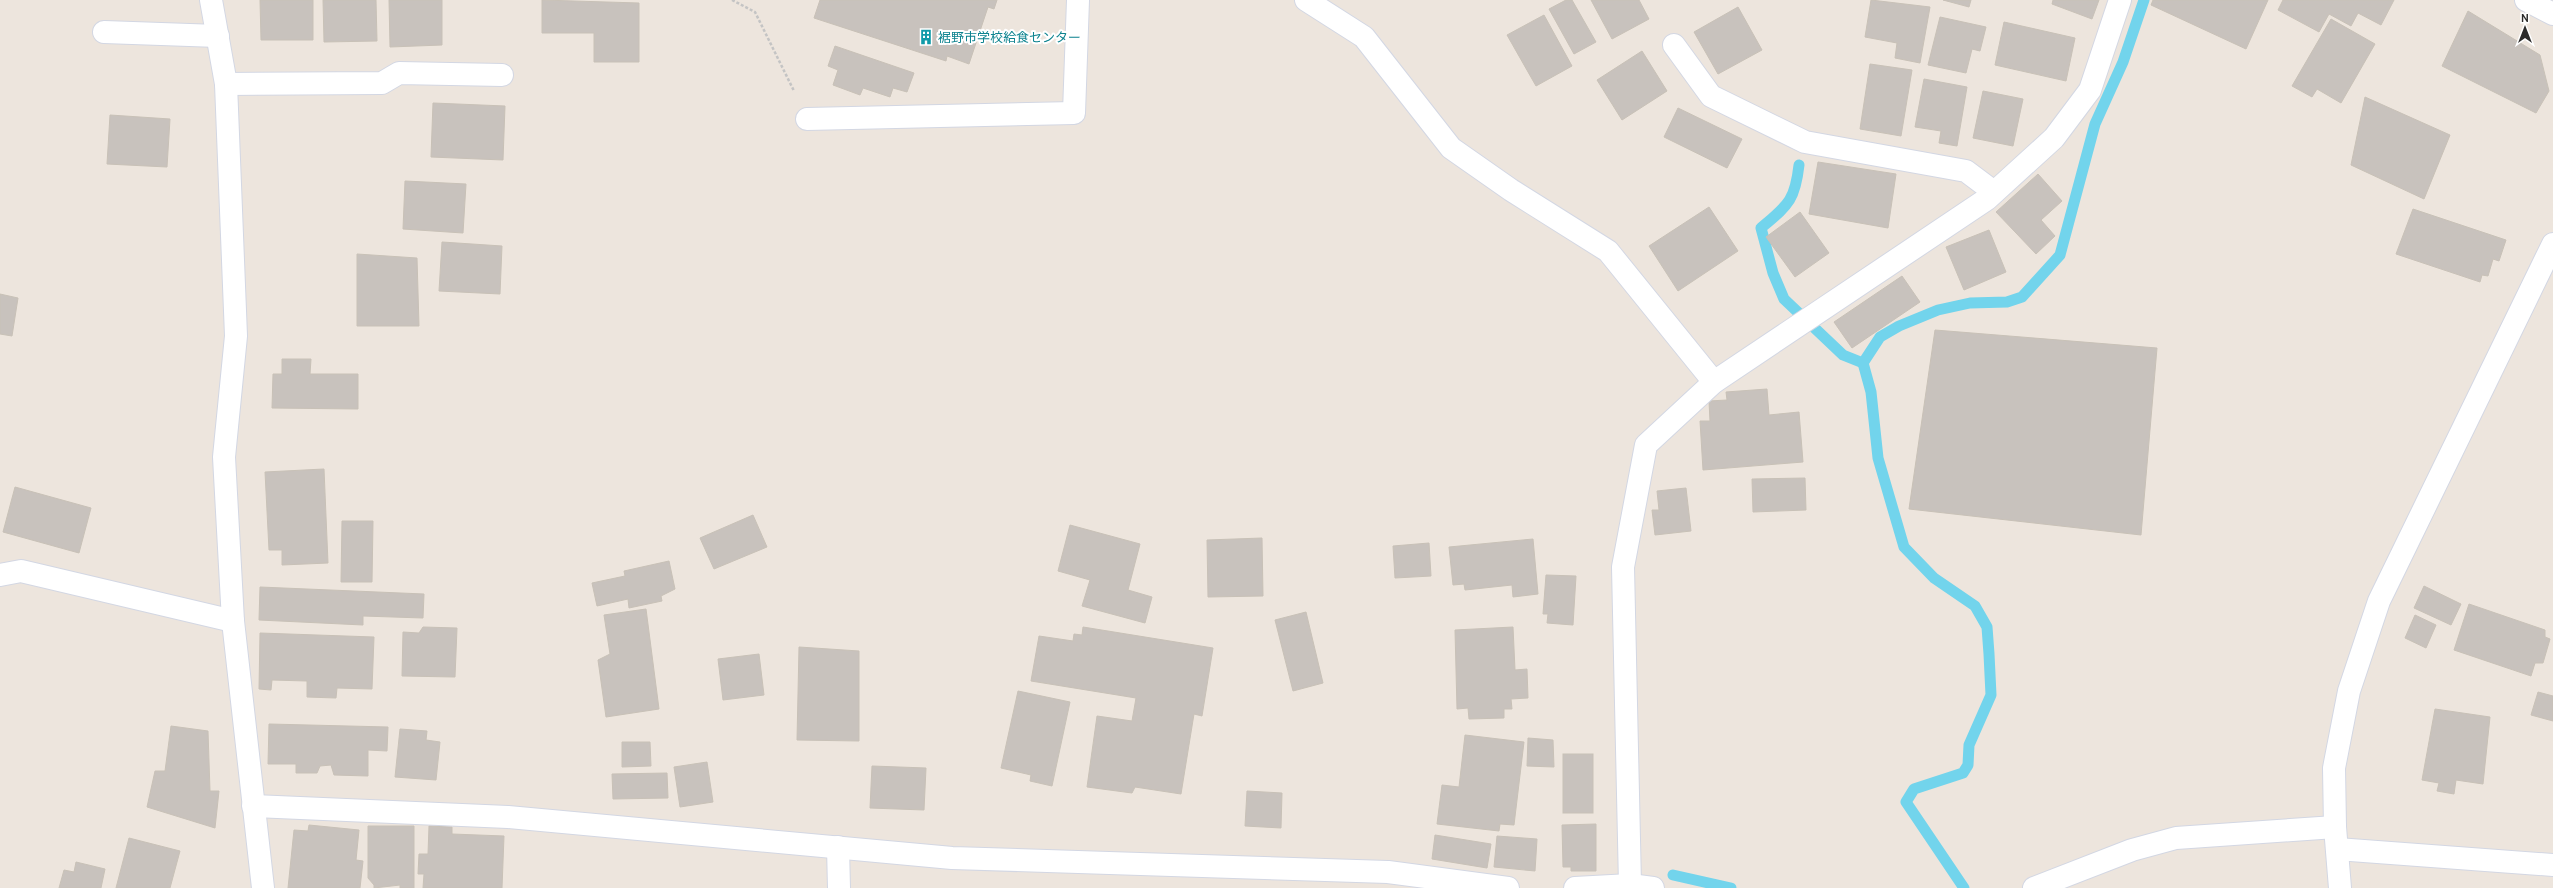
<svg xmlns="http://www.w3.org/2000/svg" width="2553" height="888" font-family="Cabin,'Noto Sans JP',sans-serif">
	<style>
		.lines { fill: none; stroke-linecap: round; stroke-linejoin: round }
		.stream { stroke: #72d4ec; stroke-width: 11 }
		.building { fill: #c8c2bd; stroke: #c8c1b7 }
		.minor-casing { stroke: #d3d7e3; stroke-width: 24 }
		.path { stroke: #c4c4c4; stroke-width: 2.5; stroke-dasharray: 3 2; stroke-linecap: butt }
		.minor { stroke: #fff; stroke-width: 22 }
		.labels { text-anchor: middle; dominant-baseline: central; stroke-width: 4; stroke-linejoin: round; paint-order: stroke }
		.culture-label { font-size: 13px; fill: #0d838f; stroke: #fff; text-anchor: start }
	</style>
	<rect width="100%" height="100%" fill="#ede5dd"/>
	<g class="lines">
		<g class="stream">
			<path d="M1799,165C1795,201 1788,205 1761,228L1773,273L1784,299L1843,355L1863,363"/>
			<path d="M1673,875L1731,888"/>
			<path d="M1964,888L1906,802L1914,789L1963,773L1968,765L1969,745L1991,695L1989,654L1987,627L1975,606L1934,578L1904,547L1878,458L1871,392L1863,363L1880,337L1899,326L1938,310L1970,303L2007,302L2022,297L2060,255L2095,124L2123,62L2144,0"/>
		</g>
	</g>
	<g class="building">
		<path d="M260,0H313V40H261Z"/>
		<path d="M323,0H376L377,41L324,42Z"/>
		<path d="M389,0H442V45L390,47Z"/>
		<path d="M542,0L639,3V62H594V33H542Z"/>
		<path d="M820,0H997L994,9L988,7L969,64L947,56L946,61L814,18Z"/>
		<path d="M1566,0H1572L1596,42L1574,54L1549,9Z"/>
		<path d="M1591,0H1639L1649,19L1612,39Z"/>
		<path d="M1871,0L1930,7L1920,63L1895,58L1897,43L1865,37Z"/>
		<path d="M1943,0H1971L1969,7Z"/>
		<path d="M2053,0H2099L2092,19L2052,4Z"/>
		<path d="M2153,0H2268L2246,49L2151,5Z"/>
		<path d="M2283,0H2394L2381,25L2358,13L2351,26L2329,14L2319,32L2278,10Z"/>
		<path d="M1738,7L1762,50L1718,74L1694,32Z"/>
		<path d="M2468,11L2540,55L2549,91L2536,113L2442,66Z"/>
		<path d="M1544,15L1572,66L1536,86L1507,35Z"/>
		<path d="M1940,17L1986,27L1980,51L1972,49L1966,73L1928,65Z"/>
		<path d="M2331,19L2375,44L2341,103L2317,89L2312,97L2292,86Z"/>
		<path d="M2004,22L2075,38L2066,81L1995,65Z"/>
		<path d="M835,46L914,73L907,92L893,88L890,97L863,88L860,95L833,85L838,70L828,66Z"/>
		<path d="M1642,51L1667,91L1622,120L1597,80Z"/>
		<path d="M1870,64L1912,70L1901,136L1860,129Z"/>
		<path d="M1924,79L1967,87L1957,146L1939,143L1941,131L1915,127Z"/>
		<path d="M1983,91L2023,99L2013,146L1973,138Z"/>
		<path d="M2365,97L2450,135L2424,199L2351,165Z"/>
		<path d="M433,103L505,106L503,160L431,157Z"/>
		<path d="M1678,108L1742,139L1727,168L1664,137Z"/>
		<path d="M110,115L170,119L167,167L107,164Z"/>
		<path d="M1818,162L1896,174L1888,228L1809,214Z"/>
		<path d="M2038,174L2062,201L2041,220L2055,236L2036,254L1996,212Z"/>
		<path d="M405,181L466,184L463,233L403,229Z"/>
		<path d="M1709,207L1738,251L1678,291L1649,246Z"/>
		<path d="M2413,209L2506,240L2499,261L2493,259L2488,276L2482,275L2480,282L2396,254Z"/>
		<path d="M1800,212L1829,253L1795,277L1766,237Z"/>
		<path d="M1989,230L2006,272L1964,290L1946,247Z"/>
		<path d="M442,242L502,246L500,294L439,291Z"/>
		<path d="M357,254L417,258L419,326H357Z"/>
		<path d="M1902,276L1920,302L1852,348L1834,322Z"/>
		<path d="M0,294L18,298L12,336L0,334Z"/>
		<path d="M1935,330L2157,348L2141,535L1909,509Z"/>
		<path d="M282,359H311L310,374H358V409L272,408L273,374H282Z"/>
		<path d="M1767,389L1769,415L1799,412L1803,462L1703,470L1700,421H1710L1709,401L1727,400L1726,392Z"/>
		<path d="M324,469L328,563L282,565V550H269L265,472Z"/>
		<path d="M1805,478L1806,510L1753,512L1752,479Z"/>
		<path d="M15,487L91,508L79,553L3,532Z"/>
		<path d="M1686,488L1691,531L1655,535L1652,510H1659L1657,491Z"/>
		<path d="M753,515L767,547L714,569L700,538Z"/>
		<path d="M342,521H373L372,582H341Z"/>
		<path d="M1070,525L1140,544L1128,590L1152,597L1145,623L1082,606L1090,580L1058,571Z"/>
		<path d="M1262,538L1263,596L1208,597L1207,540Z"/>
		<path d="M1533,539L1538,594L1513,597L1512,585L1465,590L1464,584L1453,585L1449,547Z"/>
		<path d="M1429,543L1431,576L1395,578L1393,546Z"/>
		<path d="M669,561L675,589L661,596L662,601L629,608L628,599L597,606L592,583L625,576L624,571Z"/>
		<path d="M1546,575L1576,576L1573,625L1547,623L1548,614H1543Z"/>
		<path d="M2424,586L2461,604L2451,625L2414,608Z"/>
		<path d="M260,587L424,594L423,618L363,616V625L259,620Z"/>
		<path d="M2469,604L2545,630V637L2550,639L2543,663H2535L2531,676L2454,650Z"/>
		<path d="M646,609L659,709L606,717L598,660L610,654L604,615Z"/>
		<path d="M1306,612L1323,683L1293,691L1275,620Z"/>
		<path d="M2415,615L2436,625L2426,648L2405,638Z"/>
		<path d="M423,627L457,628L455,677L402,676L403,632L419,633Z"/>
		<path d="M1083,627L1213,648L1202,716L1194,714L1181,794L1135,787L1132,793L1087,787L1097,716L1132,721L1136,698L1031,681L1039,636L1073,641L1074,634L1082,635Z"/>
		<path d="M1513,627L1515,670L1527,669L1528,698L1511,699L1512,709H1504V718L1469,719L1468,708L1457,709L1455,630Z"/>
		<path d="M260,633L374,637L372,689L337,688L336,698L307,697V681L272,680L271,690L259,689Z"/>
		<path d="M799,647L859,651V741L797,740Z"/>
		<path d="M759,654L764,695L723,700L718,659Z"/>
		<path d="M1018,691L1070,702L1052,786L1030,781L1031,775L1001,768Z"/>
		<path d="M2538,692L2553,696V721L2531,715Z"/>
		<path d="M2435,709L2490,717L2483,784L2456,780L2454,794L2437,791L2439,783L2422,780Z"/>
		<path d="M269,724L388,727L387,751L368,750V776L334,775L331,765L320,766L317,773H296V764H268Z"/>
		<path d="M171,726L208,731L210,791H219L215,828L147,807L155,771H165Z"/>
		<path d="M400,729L427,731L426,740L440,742L436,780L395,777Z"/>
		<path d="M1465,735L1524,742L1514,825L1500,824L1499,831L1437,824L1442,785L1459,787Z"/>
		<path d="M1528,738L1553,740L1554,767L1527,766Z"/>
		<path d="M622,742H650L651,766L622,767Z"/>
		<rect x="1563" y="754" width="30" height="59"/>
		<path d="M707,762L713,802L680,807L674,767Z"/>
		<path d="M872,766L926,768L924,810L870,808Z"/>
		<path d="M667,773L668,798L613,799L612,774Z"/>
		<path d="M1247,791L1282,793L1281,828L1245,826Z"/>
		<path d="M1596,824V871H1571V867H1563L1562,825Z"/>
		<path d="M309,825L359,830L356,860L363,861L360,888H288L294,830L308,831Z"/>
		<path d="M368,826H414V888H400V885L374,888V885L368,878Z"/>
		<path d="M429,826L452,827V834L504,836L502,888H423L424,874H418L419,854H428Z"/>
		<path d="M1435,835L1491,844L1487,868L1432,859Z"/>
		<path d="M1497,836L1537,839L1535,871L1494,867Z"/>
		<path d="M129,838L180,851L170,888H116Z"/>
		<path d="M76,862L105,869L101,888H59L64,870L74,872Z"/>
	</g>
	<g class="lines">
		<g class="minor-casing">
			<g id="minor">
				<path d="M211,0L226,84L236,336L224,457L233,621L263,888"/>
				<path d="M1306,0L1364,37L1451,148L1511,190L1608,251L1714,382"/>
				<path d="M2526,0L2553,14"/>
				<path d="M104,32L218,36"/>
				<path d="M1674,45L1711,96L1805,142L1966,171L1994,192"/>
				<path d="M226,84L382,83L399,73L502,75"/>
				<path d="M807,119L1074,113L1078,0"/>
				<path d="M0,575L21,571L233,621"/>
				<path d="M253,806L508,817L952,858L1388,872L1508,888"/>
				<path d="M838,847L839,888"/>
				<path d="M2337,849L2553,865"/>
				<path d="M1630,885L1623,567L1646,445L1714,382L1987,199L2054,138L2090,90L2120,0"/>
				<path d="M1575,888L1630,885L1653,888"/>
				<path d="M2034,888L2132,850L2176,838L2335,827"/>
				<path d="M2340,888L2335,827L2334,768L2349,691L2379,601L2553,244"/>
			</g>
		</g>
		<path class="path" d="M732,0L755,12L794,91"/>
		<use href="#minor" class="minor"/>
	</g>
	<defs>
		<g id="building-bare" transform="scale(1.2)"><path d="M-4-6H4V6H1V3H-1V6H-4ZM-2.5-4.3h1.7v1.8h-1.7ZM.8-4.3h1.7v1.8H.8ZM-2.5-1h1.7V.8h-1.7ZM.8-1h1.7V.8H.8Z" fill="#0f9aa8" stroke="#fff" stroke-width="2.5" paint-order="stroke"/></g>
	</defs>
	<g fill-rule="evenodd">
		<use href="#building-bare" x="926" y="37"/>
	</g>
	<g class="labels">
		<g class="culture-label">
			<text x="938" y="37">裾野市学校給食センター</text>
		</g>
	</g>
	<g transform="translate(2525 28)" stroke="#ffffff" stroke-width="3" paint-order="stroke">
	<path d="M0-3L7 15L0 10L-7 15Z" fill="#2b2b2b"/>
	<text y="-6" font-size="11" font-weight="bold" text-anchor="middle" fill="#2b2b2b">N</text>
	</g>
</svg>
